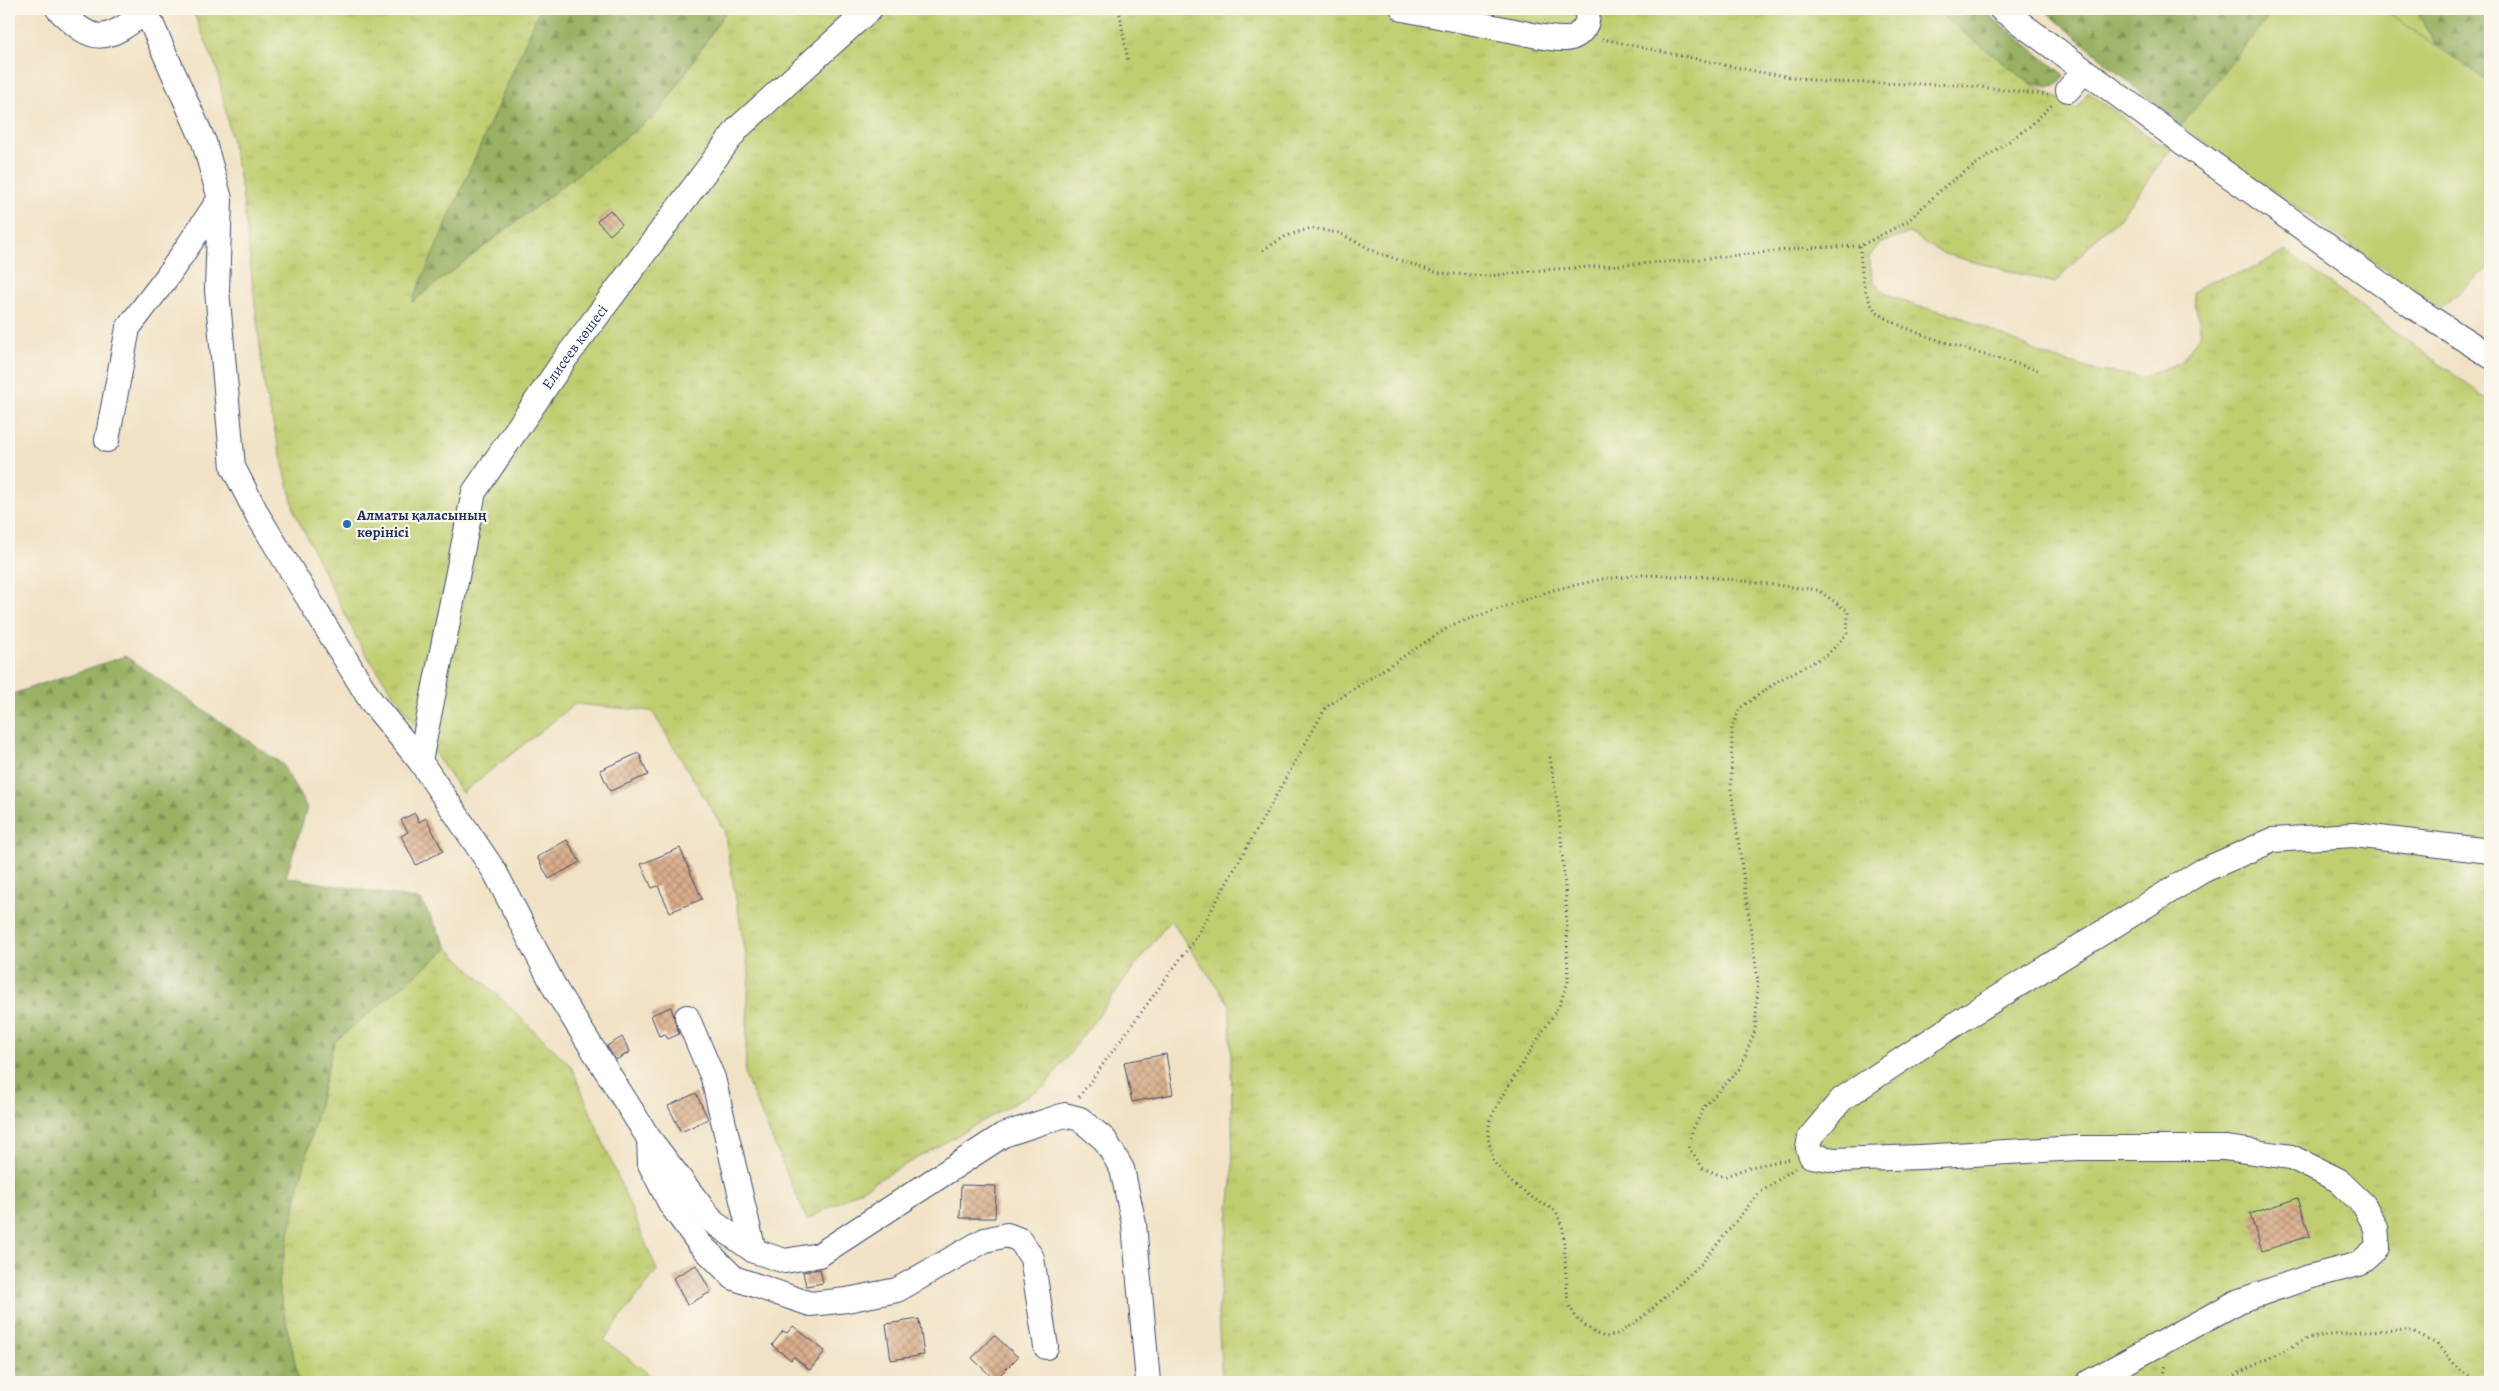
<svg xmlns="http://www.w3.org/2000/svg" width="2499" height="1391" font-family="Alegreya,serif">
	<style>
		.grass { fill: url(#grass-tufts); stroke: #6e7e67 }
		.forest { fill: url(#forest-firs); stroke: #5a7060 }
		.park { fill: #c0ce70; stroke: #6e7e67 }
		.building { fill: url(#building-cross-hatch) }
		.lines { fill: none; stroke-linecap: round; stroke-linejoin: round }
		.minor-casing { stroke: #3b4a6d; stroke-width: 26 }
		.path { stroke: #3b4a6d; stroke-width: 3; stroke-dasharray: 1 4; stroke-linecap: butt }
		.minor { stroke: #fff; stroke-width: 24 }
		.poi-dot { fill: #1f6fb2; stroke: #fbf7ec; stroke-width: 2 }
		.labels { text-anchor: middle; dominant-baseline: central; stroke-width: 4.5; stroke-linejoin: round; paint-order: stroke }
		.street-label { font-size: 15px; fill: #1b2f5e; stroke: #fbf7ec }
		.poi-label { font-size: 15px; font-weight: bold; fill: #1b2f5e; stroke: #fbf7ec; text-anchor: start }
	</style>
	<defs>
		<pattern id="grass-tufts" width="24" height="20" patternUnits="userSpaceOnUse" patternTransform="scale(1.25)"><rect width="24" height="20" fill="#c0ce70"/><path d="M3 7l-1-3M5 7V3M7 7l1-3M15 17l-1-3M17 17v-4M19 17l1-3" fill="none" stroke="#a4b163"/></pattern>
		<pattern id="forest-firs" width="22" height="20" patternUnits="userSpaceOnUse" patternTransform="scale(1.25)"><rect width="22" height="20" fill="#98b162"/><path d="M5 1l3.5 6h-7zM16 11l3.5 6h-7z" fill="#7b9054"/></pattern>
		<pattern id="building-cross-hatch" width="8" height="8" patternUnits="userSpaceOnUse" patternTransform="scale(1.25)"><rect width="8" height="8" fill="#daae8a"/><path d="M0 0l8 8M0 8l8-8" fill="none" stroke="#b08e74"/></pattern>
	</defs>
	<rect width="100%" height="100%" fill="#fbf7ec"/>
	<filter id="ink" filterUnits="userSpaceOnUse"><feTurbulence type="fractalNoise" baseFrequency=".02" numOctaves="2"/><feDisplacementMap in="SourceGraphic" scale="10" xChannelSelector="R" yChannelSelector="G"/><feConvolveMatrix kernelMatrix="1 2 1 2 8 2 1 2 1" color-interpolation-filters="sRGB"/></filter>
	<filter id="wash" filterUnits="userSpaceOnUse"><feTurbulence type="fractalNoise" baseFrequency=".0096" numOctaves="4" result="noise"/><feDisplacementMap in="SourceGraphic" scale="20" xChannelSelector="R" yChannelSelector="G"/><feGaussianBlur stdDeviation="1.12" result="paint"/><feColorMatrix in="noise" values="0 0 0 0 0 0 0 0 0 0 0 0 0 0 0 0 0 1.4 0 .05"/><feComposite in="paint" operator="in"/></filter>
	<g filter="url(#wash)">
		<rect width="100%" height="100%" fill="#f1e2c5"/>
		<g class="grass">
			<path d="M192,9H540L413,301L661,110L727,9H1933L2030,83L2077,109L2088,92L2158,143L2173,146L2119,219L2103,231L2055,283L1944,254L1909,233L1879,244L1869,257L1873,280L1887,294L1913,305L1957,315L2052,358L2098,371L2143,377L2181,362L2201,333L2193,292L2213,280L2248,271L2286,251L2490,401V1382H2377L2369,1377L2350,1382H1222L1218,1314L1233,1172L1230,1005L1170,920L1045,1086L807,1220L745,1076L749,973L724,830L652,711L575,704L462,793L361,647L295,513L265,391L242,191L217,69Z"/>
			<path d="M2383,9H2415L2438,47Z"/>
			<path d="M448,948L571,1066L657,1270L604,1340L659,1382H299L278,1285L300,1182L334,1042Z"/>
		</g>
		<g class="forest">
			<path d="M540,9H727L661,110L412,302Z"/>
			<path d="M1933,9H1982L2064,75L2059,84L2047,87L2030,83Z"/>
			<path d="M2043,9H2275L2181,126Z"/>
			<path d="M2415,9H2490V85L2438,47Z"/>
			<path d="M125,656L282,764L307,808L286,877L421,900L448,948L334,1042L300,1182L278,1285L299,1382H9V695Z"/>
		</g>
		<path class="park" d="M2275,9H2383L2490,83V266L2440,308L2181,126Z"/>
		<g id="blocks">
			<g class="building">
				<path d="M610,210L622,224L610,235L597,221Z"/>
				<path d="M639,753L648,775L610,791L600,770Z"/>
				<path d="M415,813L419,822L426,818L443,851L416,865L401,836L408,832L401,820Z"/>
				<path d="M567,840L580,862L549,879L537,857Z"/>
				<path d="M680,848L702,899L670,912L658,886L652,888L641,864Z"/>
				<path d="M671,1007L679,1034L668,1039L665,1034L659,1036L651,1015Z"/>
				<path d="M622,1037L630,1052L616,1060L607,1046Z"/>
				<path d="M1166,1054L1173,1094L1132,1102L1124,1062Z"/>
				<path d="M696,1093L708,1119L681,1132L668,1106Z"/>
				<path d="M961,1185L996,1186L995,1218H960Z"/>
				<path d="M2298,1198L2310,1236L2262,1251L2250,1214Z"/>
				<path d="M696,1265L711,1292L687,1305L673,1278Z"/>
				<path d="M820,1269L823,1283L806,1286L803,1272Z"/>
				<path d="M919,1319L924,1355L891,1360L886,1324Z"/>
				<path d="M793,1326L825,1351L810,1370L794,1357L791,1360L772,1345L783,1331L787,1333Z"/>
				<path d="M994,1335L1018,1357L995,1380L972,1358Z"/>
			</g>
		</g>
	</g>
	<g filter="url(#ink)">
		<use href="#blocks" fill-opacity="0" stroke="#3b4a6d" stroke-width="1"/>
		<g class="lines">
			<g class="minor-casing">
				<g id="minor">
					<path d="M58,9C96,47 105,41 146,12"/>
					<path d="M145,9L204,142L220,199L217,290L233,467L258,516L371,701L420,761L495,872L557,992L648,1137L713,1222L754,1251L785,1261L819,1255L1003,1135L1065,1115L1080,1119L1105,1140L1122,1169L1134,1224L1148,1382"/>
					<path d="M1403,9C1438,16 1473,23 1509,30C1527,33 1547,40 1566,39C1580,38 1592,22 1586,9"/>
					<path d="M2001,9L2182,142L2409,304L2490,356"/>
					<path d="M2068,90L2084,71"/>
					<path d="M107,440L128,328L167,277L219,200"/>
					<path id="s1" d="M420,761L474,492L565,359L738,128L870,9"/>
					<path d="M687,1017L713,1078L754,1251"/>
					<path d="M649,1139L650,1164L671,1205L699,1243L734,1278L810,1304L847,1300L897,1290L985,1240L1007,1235L1020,1240L1032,1258L1046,1347"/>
					<path d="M2089,1382L2239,1301L2309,1277L2359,1264L2378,1247L2376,1228L2364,1205L2338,1180L2291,1157L2225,1148H2077L1920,1157L1835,1160L1811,1156L1808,1148L1810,1137L1842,1099L1966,1017L2202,871L2273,840L2354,835L2490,851"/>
				</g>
			</g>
			<g class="path">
				<path d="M1119,9L1128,62"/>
				<path d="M1602,39L1759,72L1825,82L1963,85L2048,95"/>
				<path d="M1860,246C1861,267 1862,288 1872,306C1887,331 2006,360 2038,370"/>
				<path d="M1263,250L1286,236L1311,228L1339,233L1378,253L1438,273L1489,276L1541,270L1682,261L1806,248L1860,246L1908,221L1945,186L2029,127L2053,104"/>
				<path d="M1550,757L1559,813L1566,901L1568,982L1559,1006L1502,1096L1490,1120L1488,1138L1494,1162L1510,1181L1534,1199L1556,1211L1563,1229L1568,1304L1578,1320L1596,1334L1606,1337L1618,1334L1644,1316L1702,1263L1758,1194L1795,1168"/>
				<path d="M1079,1097L1195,939L1326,707L1452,625L1553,590L1603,579L1642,575L1709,577L1818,590L1848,611L1847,634L1827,655L1781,679L1740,708L1732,728L1731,789L1758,981L1755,1031L1740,1068L1705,1106L1692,1131L1689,1148L1703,1168L1724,1177L1750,1167L1791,1159"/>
				<path d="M2163,1382L2166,1364"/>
				<path d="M2221,1382L2309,1338L2362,1331L2408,1330L2437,1344L2458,1368L2476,1382"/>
			</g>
			<use href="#minor" class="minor"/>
		</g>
	</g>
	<circle class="poi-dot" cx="347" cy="524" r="5"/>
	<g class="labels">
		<g class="street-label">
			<text stroke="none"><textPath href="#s1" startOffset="451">Елисеев көшесі</textPath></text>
		</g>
		<g class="poi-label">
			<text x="357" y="515">Алматы қаласының<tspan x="357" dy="17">көрінісі</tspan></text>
		</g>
	</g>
	<rect width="2499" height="1391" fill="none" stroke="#fbf7ec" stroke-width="30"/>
</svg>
